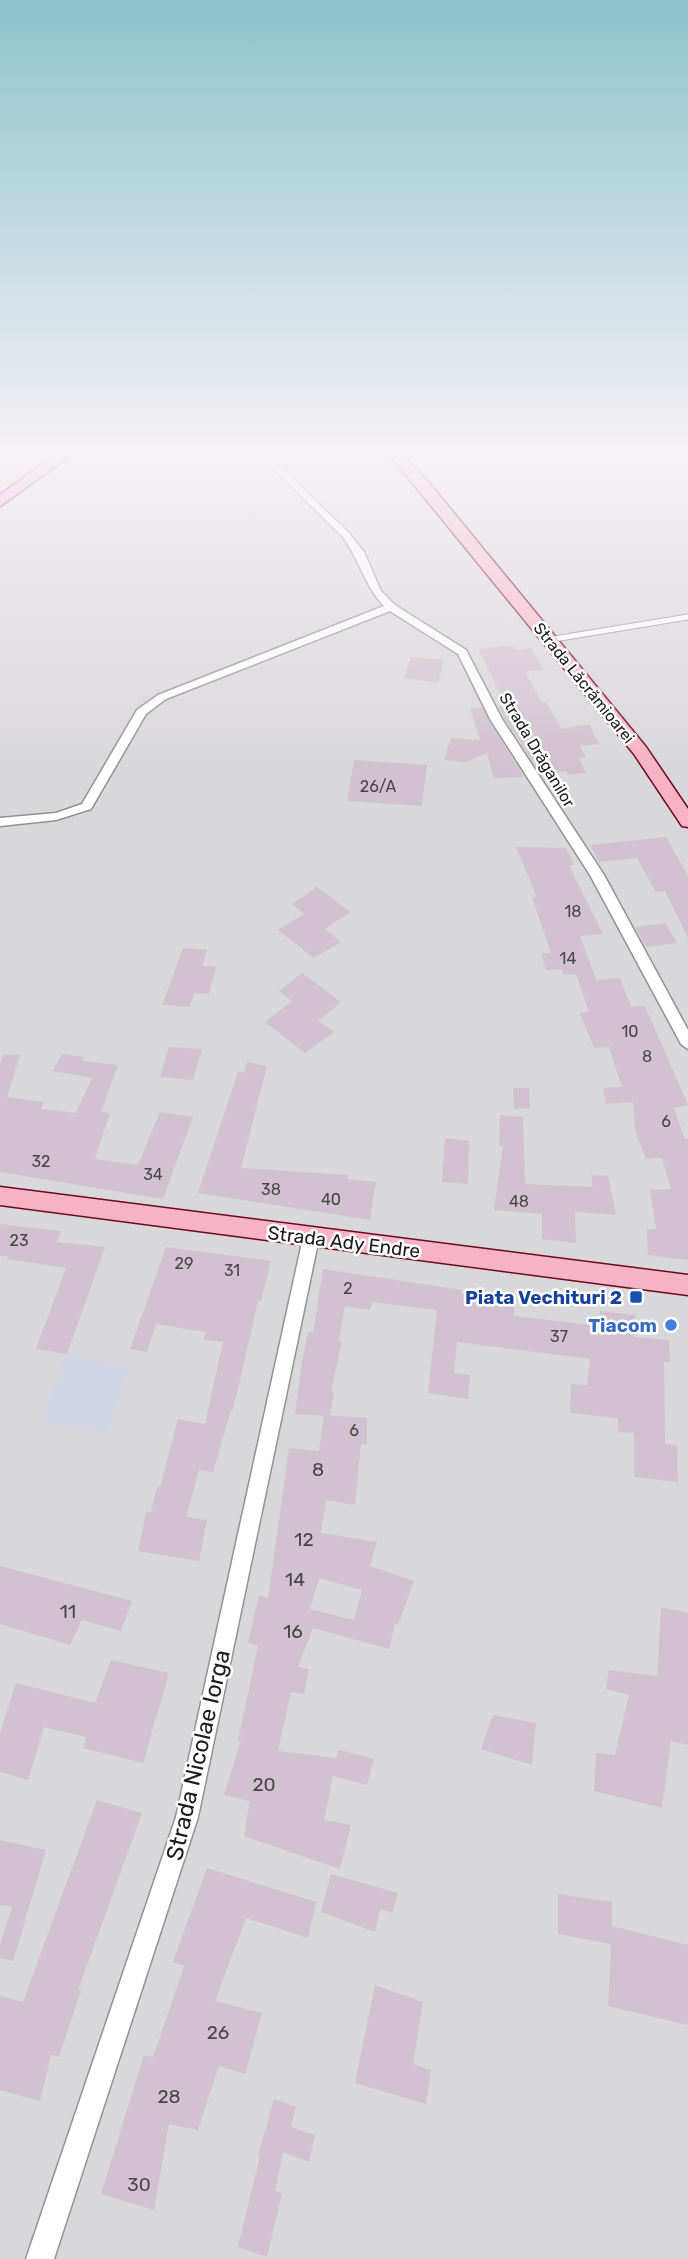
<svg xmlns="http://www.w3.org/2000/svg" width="688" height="2259" font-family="Rubik,sans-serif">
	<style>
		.residential { fill: #d8d7d9 }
		.industrial { fill: #d2d5e5 }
		.building { fill: #d2c1d0; fill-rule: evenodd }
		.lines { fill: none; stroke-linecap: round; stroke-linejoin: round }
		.lane-casing { stroke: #929292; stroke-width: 7 }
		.street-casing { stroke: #929292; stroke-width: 3 }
		.secondary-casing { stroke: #6c071d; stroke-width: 3 }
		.primary-casing { stroke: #8e035e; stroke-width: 4 }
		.lane { stroke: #fff; stroke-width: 5 }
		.street { fill: #fff; fill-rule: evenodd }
		.secondary { fill: #f7b3c6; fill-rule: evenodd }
		.primary { fill: #f998e2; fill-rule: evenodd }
		.transit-dot { fill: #1a4fb4; stroke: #fff; stroke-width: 2.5 }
		.shop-dot { fill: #3f7fe0; stroke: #fff; stroke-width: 2.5 }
		.labels { text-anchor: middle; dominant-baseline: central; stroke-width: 5; stroke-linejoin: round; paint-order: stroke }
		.far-street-label { font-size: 16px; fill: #1b1b1b; stroke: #fff }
		.number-label { font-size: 16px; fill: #494448 }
		.street-label { font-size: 19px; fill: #1b1b1b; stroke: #fff }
		.transit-label { font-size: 19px; font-weight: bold; fill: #164399; stroke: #fff; text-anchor: end }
		.shop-label { font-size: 19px; font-weight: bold; fill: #366cbe; stroke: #fff; text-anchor: end }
		.near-number-label { font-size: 19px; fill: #494448 }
		.near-street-label { font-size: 23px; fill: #1b1b1b; stroke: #fff }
	</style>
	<rect width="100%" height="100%" fill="#ece0e8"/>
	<rect class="residential" x="0" y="452" width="688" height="1807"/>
	<path class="industrial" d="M67,1354L130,1367L108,1434L41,1421Z"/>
	<g class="building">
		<path d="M506,646H514L516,650L531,648L544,670L525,671L542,703L546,702L562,729L589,724L599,744L580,746L586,758H579L586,773L569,775L566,771L541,774L504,718L499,707L507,706L478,649Z"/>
		<path d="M411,657L444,660L438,683L404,678Z"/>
		<path d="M482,708L523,776L522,777L494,778L487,753L466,762L444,760L451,738L480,740L470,709Z"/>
		<path d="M354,760L427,765L422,806L347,801Z"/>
		<path d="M666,837L688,876V938L665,891L656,892L637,858L599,862L590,845Z"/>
		<path d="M516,847L566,848L574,865L569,866L603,934L580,936L596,980L620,978L631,1007L645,1006L688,1105L674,1108L685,1139H688V1260L648,1255L647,1229H656L650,1190L671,1189L662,1158L646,1159L635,1130L633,1102L606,1104L603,1088L622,1087L609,1047L594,1048L580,1013L589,1012L576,974L564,975L561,969L546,970L541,953H551L532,897H537Z"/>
		<path d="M317,887L350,912L325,929L341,942L314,958L278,930L304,914L292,904Z"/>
		<path d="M665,923L677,943L646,947L635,927Z"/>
		<path d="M183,948L207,950L202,966L216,967L209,994L194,993L190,1007L162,1005Z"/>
		<path d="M302,973L341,1002L318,1021L334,1032L305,1053L265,1022L292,1001L279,991Z"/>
		<path d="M169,1047L202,1049L193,1080L160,1077Z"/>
		<path d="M62,1054L84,1057L82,1061L118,1065L101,1112L110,1113L95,1159L138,1165L160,1112L193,1117L163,1199L0,1172V1064L3,1055H20L7,1097L44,1102L41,1109L76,1113L92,1078L53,1071Z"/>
		<path d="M247,1062L267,1066L241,1168L348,1175L347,1179L376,1182L370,1220L198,1193L238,1072L244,1073Z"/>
		<path d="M513,1088H529L530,1108L514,1109Z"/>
		<path d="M500,1115L523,1117L525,1184L593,1187L591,1175L608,1176L616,1215L575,1212L576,1243L542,1239V1214L494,1210L503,1146H499Z"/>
		<path d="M445,1138L469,1141L468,1184L442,1182Z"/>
		<path d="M0,1224L61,1231L57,1242L105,1247L67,1354L36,1349L66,1268L7,1259L8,1256H0Z"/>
		<path d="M166,1247L271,1261L261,1301H258L233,1410H231L213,1472L199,1470L186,1517L207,1520L199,1561L138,1551L146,1512H151L157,1487H160L178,1419L205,1424L223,1342L204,1340L206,1332L156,1324L147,1352L130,1349Z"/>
		<path d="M323,1269L462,1290L461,1293L516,1299L514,1316L600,1326V1311L635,1315L634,1337L669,1340L670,1362H664L665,1444L677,1445L678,1482L634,1477V1433L618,1432V1418L570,1413L571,1384L587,1385L590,1359L457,1342L454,1373L470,1375L468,1399L428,1393L437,1310L372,1302L370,1310L345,1306L339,1340L342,1341L331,1391L334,1392L330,1416L295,1414L302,1362L308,1332H313Z"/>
		<path d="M324,1415L367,1418V1445L361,1444L355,1505L326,1500L321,1533L377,1542L370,1566L414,1581L398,1625L395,1624L389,1649L313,1628L298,1667L309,1669L304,1694L291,1692L278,1751L336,1758L339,1750L374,1759L367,1785L333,1776L324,1820L351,1825L340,1869L244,1836L250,1801L224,1795L241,1741H238L258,1646L248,1643L259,1595L268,1598L289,1448L319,1451ZM319,1578L362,1590L354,1620L310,1609Z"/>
		<path d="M0,1566L132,1601L121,1631L82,1620L70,1645L0,1624Z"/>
		<path d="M661,1607L688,1613V1745L671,1741L662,1808L594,1791L596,1753L615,1755L629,1695L606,1689L609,1670L657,1676Z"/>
		<path d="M111,1660L169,1673L143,1763L83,1748L86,1737L44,1727L28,1780L0,1772V1733L16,1683L95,1703Z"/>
		<path d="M493,1715L536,1723L532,1765L481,1749Z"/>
		<path d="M97,1800L142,1813L78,1990L81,1991L59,2057L51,2055L40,2101L0,2090V1996L23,2002Z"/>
		<path d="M0,1840L46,1850L13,1961L0,1958V1945L12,1907L0,1905Z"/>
		<path d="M207,1868L316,1902L308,1938L246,1918L215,2001L262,2013L245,2074L219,2066L198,2130L169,2124L154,2210L101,2194L144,2055L153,2057L184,1966L173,1962Z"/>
		<path d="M331,1874L398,1893L392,1913L380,1909L375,1932L321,1912Z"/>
		<path d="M558,1894L612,1902V1926L688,1945V2025L608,2006L611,1944L558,1934Z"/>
		<path d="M375,1985L423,2002L413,2064L431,2070L426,2104L355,2083Z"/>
		<path d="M274,2099L296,2107L291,2127L315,2135L309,2162L283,2152L275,2191L282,2193L267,2257L238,2247L260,2157L258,2156Z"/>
	</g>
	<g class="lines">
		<g class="lane-casing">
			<path id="lane" d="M548,640L688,617"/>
		</g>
		<g class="street-casing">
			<g id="street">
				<path d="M256,452H265L349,533L364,552L381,591L395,605L466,650L502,719L604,875L688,1030V1049L681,1044L590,875L490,719L458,654L390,611L166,699L146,714L91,809L56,820L0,826V818L56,813L82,804L137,710L158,695L384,606C365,586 359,559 343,537Z"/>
				<path d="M311,1231L317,1233L319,1238L198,1817L54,2259H26L176,1817L303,1238L305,1233Z"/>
			</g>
		</g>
		<g class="secondary-casing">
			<g id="secondary">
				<path d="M387,452H400L430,484L646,747L688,809V827L682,826L634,754Z"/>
				<path d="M0,1187L688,1275V1295L0,1205Z"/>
			</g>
		</g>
		<g class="primary-casing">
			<path id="primary" d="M60,452H75L0,506V495Z"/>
		</g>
		<use href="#lane" class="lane"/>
		<use href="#street" class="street"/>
		<use href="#secondary" class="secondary"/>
		<use href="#primary" class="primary"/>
	</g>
	<linearGradient id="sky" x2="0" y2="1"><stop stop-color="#8dc3cc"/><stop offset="0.59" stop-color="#f6f1f5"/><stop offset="1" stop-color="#f6f1f5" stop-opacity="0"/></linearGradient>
	<rect width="688" height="768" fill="url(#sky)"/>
	<rect class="transit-dot" x="629" y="1290" width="14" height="14" rx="3.5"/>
	<circle class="shop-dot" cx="671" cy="1325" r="7"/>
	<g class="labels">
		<g class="far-street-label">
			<text transform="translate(584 683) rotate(51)">Strada Lăcrămioarei</text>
			<text transform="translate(537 750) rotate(59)">Strada Drăganilor</text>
		</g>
		<g class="number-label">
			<text x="378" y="786">26/A</text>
			<text x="573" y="911">18</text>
			<text x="568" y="958">14</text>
			<text x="630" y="1031">10</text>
			<text x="647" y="1056">8</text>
			<text x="666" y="1121">6</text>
			<text x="41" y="1161">32</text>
			<text x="153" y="1174">34</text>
			<text x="271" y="1189">38</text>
			<text x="331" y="1199">40</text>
			<text x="519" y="1201">48</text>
			<text x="19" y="1240">23</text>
			<text x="184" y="1263">29</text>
			<text x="232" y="1270">31</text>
			<text x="348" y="1288">2</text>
			<text x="559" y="1336">37</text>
			<text x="354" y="1430">6</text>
		</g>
		<g class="street-label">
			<text transform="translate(344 1242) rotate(7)">Strada Ady Endre</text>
		</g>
		<g class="transit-label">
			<text x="622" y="1297">Piata Vechituri 2</text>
		</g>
		<g class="shop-label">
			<text x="657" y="1325">Tiacom</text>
		</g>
		<g class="near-number-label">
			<text x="318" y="1469">8</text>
			<text x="304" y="1539">12</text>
			<text x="295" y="1579">14</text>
			<text x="68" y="1611">11</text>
			<text x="293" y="1631">16</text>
			<text x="264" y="1784">20</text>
			<text x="218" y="2032">26</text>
			<text x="169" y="2096">28</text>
			<text x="139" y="2184">30</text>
		</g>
		<g class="near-street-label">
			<text transform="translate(198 1755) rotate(-77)">Strada Nicolae Iorga</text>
		</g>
	</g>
</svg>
